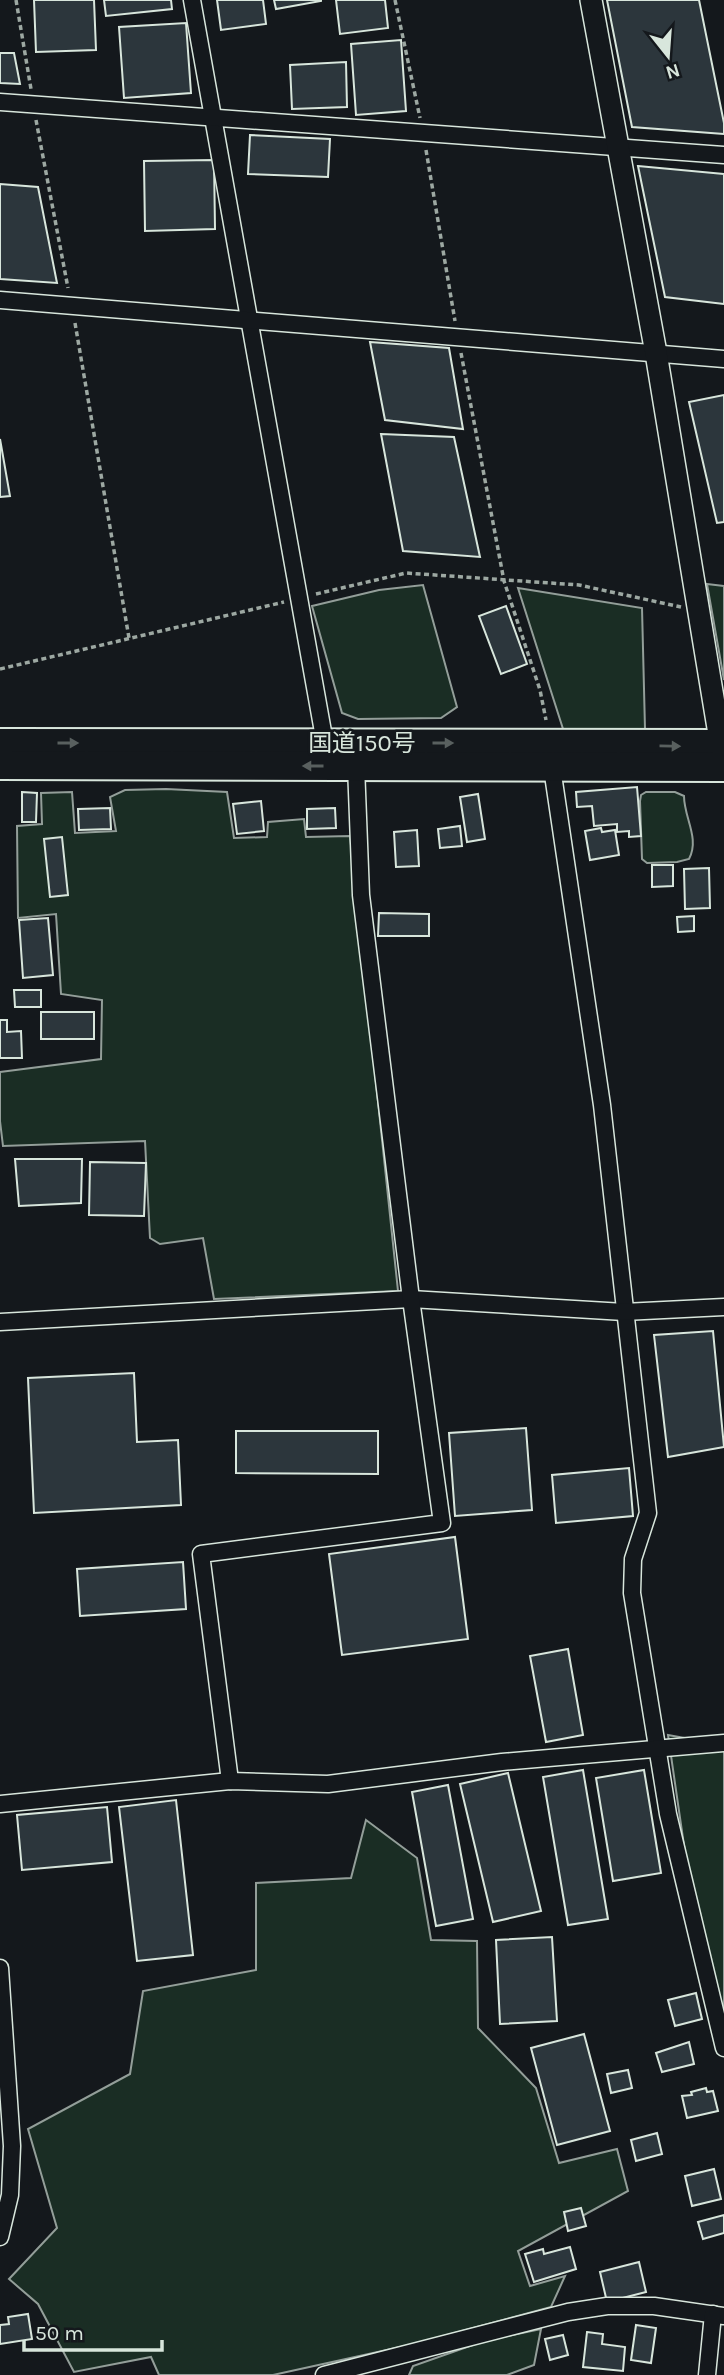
<svg xmlns="http://www.w3.org/2000/svg" width="724" height="2375" font-family="Karla,'Noto Sans JP',sans-serif">
	<style>
		.green { fill: #1a2d24; stroke: #939e99; stroke-width: 2 }
		.building { fill: #2c363c; stroke: #d8e6dc; stroke-width: 2 }
		.lines { fill: none; stroke-linecap: round; stroke-linejoin: round }
		.minor-casing { stroke: #d8e6dc; stroke-width: 19 }
		.tertiary-casing { stroke: #d8e6dc; stroke-width: 24 }
		.trunk-casing { stroke: #d8e6dc; stroke-width: 32 }
		.path { stroke: #9da8a2; stroke-width: 3.5; stroke-dasharray: 5 3.5; stroke-linecap: butt }
		.minor { stroke: #14181c; stroke-width: 16 }
		.tertiary { stroke: #14181c; stroke-width: 21 }
		.trunk { stroke: #14181c; stroke-width: 28 }
		.oneway { fill: #59605f }
		.labels { text-anchor: middle; dominant-baseline: central; stroke-width: 5; stroke-linejoin: round; paint-order: stroke }
		.street-label { font-size: 24px; fill: #d8e6dc; stroke: #14181c }
	</style>
	<rect width="100%" height="100%" fill="#14181c"/>
	<g class="green">
		<path d="M707,584L724,586V680Z"/>
		<path d="M423,585L457,707L441,718L358,719L342,713L312,606L379,590Z"/>
		<path d="M518,588L642,608L645,729L564,732Z"/>
		<path d="M166,789L227,792L234,838L267,837L268,822L304,819L306,837L350,836L398,1291L214,1299L203,1238L160,1244L150,1238L145,1141L3,1146L0,1121V1072L101,1059L102,1000L61,994L56,914L18,918L17,826L42,824L41,793L72,792L75,833L116,831L110,797L125,790Z"/>
		<path d="M646,792H675L684,796C684,818 700,838 689,859L677,862L647,863L642,859L640,801L641,795Z"/>
		<path d="M668,1735L724,1745V2048L697,1935Z"/>
		<path d="M366,1820L417,1858L431,1940L477,1941L478,2028L536,2088L559,2163L617,2149L628,2191L518,2251L530,2286L565,2276L551,2307L414,2344L273,2375H159L151,2357L74,2372L38,2304L9,2279L57,2228L28,2129L130,2074L143,1991L256,1970V1883L351,1878Z"/>
		<path d="M541,2329L534,2365L507,2375H409L413,2366L484,2341Z"/>
	</g>
	<g class="building">
		<path d="M34,0H94L96,50L36,52Z"/>
		<path d="M104,0H171L172,9L106,16Z"/>
		<path d="M217,0H263L266,24L221,30Z"/>
		<path d="M274,0H321V1L276,9Z"/>
		<path d="M336,0H385L388,28L340,34Z"/>
		<path d="M607,0H699L724,123V134L632,127Z"/>
		<path d="M186,23L191,93L124,98L119,27Z"/>
		<path d="M401,40L406,111L356,115L351,44Z"/>
		<path d="M0,53H14L20,84L0,83Z"/>
		<path d="M346,62L347,107L292,109L290,65Z"/>
		<path d="M250,135L330,139L328,177L248,174Z"/>
		<path d="M214,160L215,229L145,231L144,161Z"/>
		<path d="M638,166L724,174V304L665,297Z"/>
		<path d="M0,184L38,187L57,283L0,279Z"/>
		<path d="M370,342L449,348L463,429L385,420Z"/>
		<path d="M724,395V522L717,523L689,402Z"/>
		<path d="M381,434L454,437L480,557L403,551Z"/>
		<path d="M0,439L10,496L0,497Z"/>
		<path d="M506,606L527,664L501,674L479,616Z"/>
		<path d="M637,787L641,836L629,837V831L617,832V824L594,826L592,806L577,807L576,792Z"/>
		<path d="M22,792L37,793L36,822H22Z"/>
		<path d="M478,794L485,839L467,842L460,797Z"/>
		<path d="M261,801L264,831L237,834L233,804Z"/>
		<path d="M110,808L111,829L79,830L78,809Z"/>
		<path d="M335,808L336,828L307,829V809Z"/>
		<path d="M460,826L462,846L440,848L438,829Z"/>
		<path d="M601,828L602,832L615,830L619,855L590,860L585,831Z"/>
		<path d="M417,830L419,866L396,867L394,832Z"/>
		<path d="M62,837L68,895L50,897L44,839Z"/>
		<path d="M652,865H673V886L652,887Z"/>
		<path d="M709,868L710,908L685,909L684,869Z"/>
		<path d="M379,913L429,914V936H378Z"/>
		<path d="M694,916V931L678,932L677,917Z"/>
		<path d="M48,918L53,975L23,978L19,920Z"/>
		<path d="M14,990H41V1007H15Z"/>
		<rect x="41" y="1012" width="53" height="27"/>
		<path d="M0,1020H7V1032L21,1031L22,1058H0Z"/>
		<path d="M15,1159H82L81,1203L19,1206Z"/>
		<path d="M90,1162L146,1163L144,1216L89,1215Z"/>
		<path d="M713,1331L724,1447L668,1457L654,1335Z"/>
		<path d="M134,1373L137,1442L178,1440L181,1505L34,1513L28,1378Z"/>
		<path d="M526,1428L532,1510L455,1516L449,1433Z"/>
		<path d="M236,1431H378V1474L236,1473Z"/>
		<path d="M629,1468L633,1516L556,1523L552,1475Z"/>
		<path d="M455,1537L468,1639L342,1655L329,1554Z"/>
		<path d="M183,1562L186,1609L80,1616L77,1569Z"/>
		<path d="M568,1649L583,1735L546,1742L530,1656Z"/>
		<path d="M583,1770L608,1919L568,1925L543,1777Z"/>
		<path d="M644,1770L661,1873L613,1881L596,1778Z"/>
		<path d="M508,1773L541,1911L493,1922L460,1784Z"/>
		<path d="M448,1785L473,1919L436,1926L412,1792Z"/>
		<path d="M176,1800L193,1955L137,1961L119,1807Z"/>
		<path d="M107,1807L112,1862L22,1870L17,1815Z"/>
		<path d="M552,1937L557,2021L500,2024L496,1940Z"/>
		<path d="M696,1993L702,2019L675,2026L668,2000Z"/>
		<path d="M584,2034L610,2131L557,2145L531,2048Z"/>
		<path d="M689,2042L694,2064L662,2072L656,2053Z"/>
		<path d="M628,2070L632,2088L611,2093L607,2074Z"/>
		<path d="M706,2088L707,2092L713,2091L718,2111L687,2118L682,2096L692,2095L691,2092Z"/>
		<path d="M657,2133L662,2154L636,2161L631,2140Z"/>
		<path d="M714,2169L721,2199L692,2206L685,2176Z"/>
		<path d="M581,2208L586,2226L568,2231L564,2212Z"/>
		<path d="M724,2215V2233L703,2239L698,2222Z"/>
		<path d="M570,2247L576,2269L534,2282L525,2254L543,2249L544,2254Z"/>
		<path d="M639,2262L646,2292L607,2302L600,2272Z"/>
		<path d="M28,2314L32,2339L0,2344V2325L9,2324L8,2317Z"/>
		<path d="M636,2325L656,2328L651,2363L631,2360Z"/>
		<path d="M587,2332L603,2334L602,2344L625,2347L623,2371L583,2367Z"/>
		<path d="M563,2335L568,2355L550,2360L545,2339Z"/>
	</g>
	<g class="lines">
		<g class="minor-casing">
			<g id="minor">
				<path d="M192,0L325,743"/>
				<path d="M0,102L724,155"/>
				<path d="M0,300L724,359"/>
				<path d="M552,768L602,1105L648,1513L633,1559L632,1593L668,1814L724,2048"/>
				<path d="M0,1322L411,1299L624,1312L724,1307"/>
				<path d="M230,1781L201,1554L442,1523L411,1299L361,895L356,766"/>
				<path d="M0,1804L230,1781L328,1784L502,1762L724,1743"/>
				<path d="M0,1968L12,2146L10,2195L0,2237"/>
				<path d="M324,2375L568,2312L607,2306H654L724,2316"/>
				<path d="M707,2375L713,2314"/>
			</g>
		</g>
		<g class="tertiary-casing">
			<path id="tertiary" d="M591,0L656,353L723,758"/>
		</g>
		<g class="trunk-casing">
			<g id="trunk">
				<path d="M0,743L724,744"/>
				<path d="M0,765L724,767"/>
			</g>
		</g>
		<g class="path">
			<path d="M16,0L31,89"/>
			<path d="M395,0L420,118"/>
			<path d="M36,120L68,288"/>
			<path d="M426,150L455,321"/>
			<path d="M75,323L129,638"/>
			<path d="M461,353L504,581L540,690L546,720"/>
			<path d="M316,594L406,573L579,585L681,607"/>
			<path d="M0,669L284,602"/>
		</g>
		<use href="#minor" class="minor"/>
		<use href="#tertiary" class="tertiary"/>
		<use href="#trunk" class="trunk"/>
	</g>
	<defs><path id="oneway-solid" d="M-6-.8H1V-3.2L6.5 0L1 3.2V.8H-6Z" transform="scale(1.75)"/></defs>
	<g class="oneway">
		<use href="#oneway-solid" transform="translate(68 743)"/>
		<use href="#oneway-solid" transform="translate(443 743)"/>
		<use href="#oneway-solid" transform="translate(670 746) rotate(1)"/>
		<use href="#oneway-solid" transform="translate(313 766) rotate(-180)"/>
	</g>
	<g class="labels">
		<g class="street-label">
			<text x="362" y="743">国道150号</text>
		</g>
	</g>
	<g transform="translate(668 56) rotate(163)" stroke="#14181c" stroke-width="5" paint-order="stroke">
	<path d="M0-5L12 26L0 18L-12 26Z" fill="#d8e6dc"/>
	<text y="-10" font-size="19" font-weight="bold" text-anchor="middle" fill="#d8e6dc">N</text>
	</g>
	<path d="M24 2340v10h138v-10" fill="none" stroke="#d8e6dc" stroke-width="3.5"/>
	<text x="35" y="2340" font-size="21" fill="#d8e6dc" stroke="#14181c" stroke-width="5" paint-order="stroke">50 m</text>
</svg>
